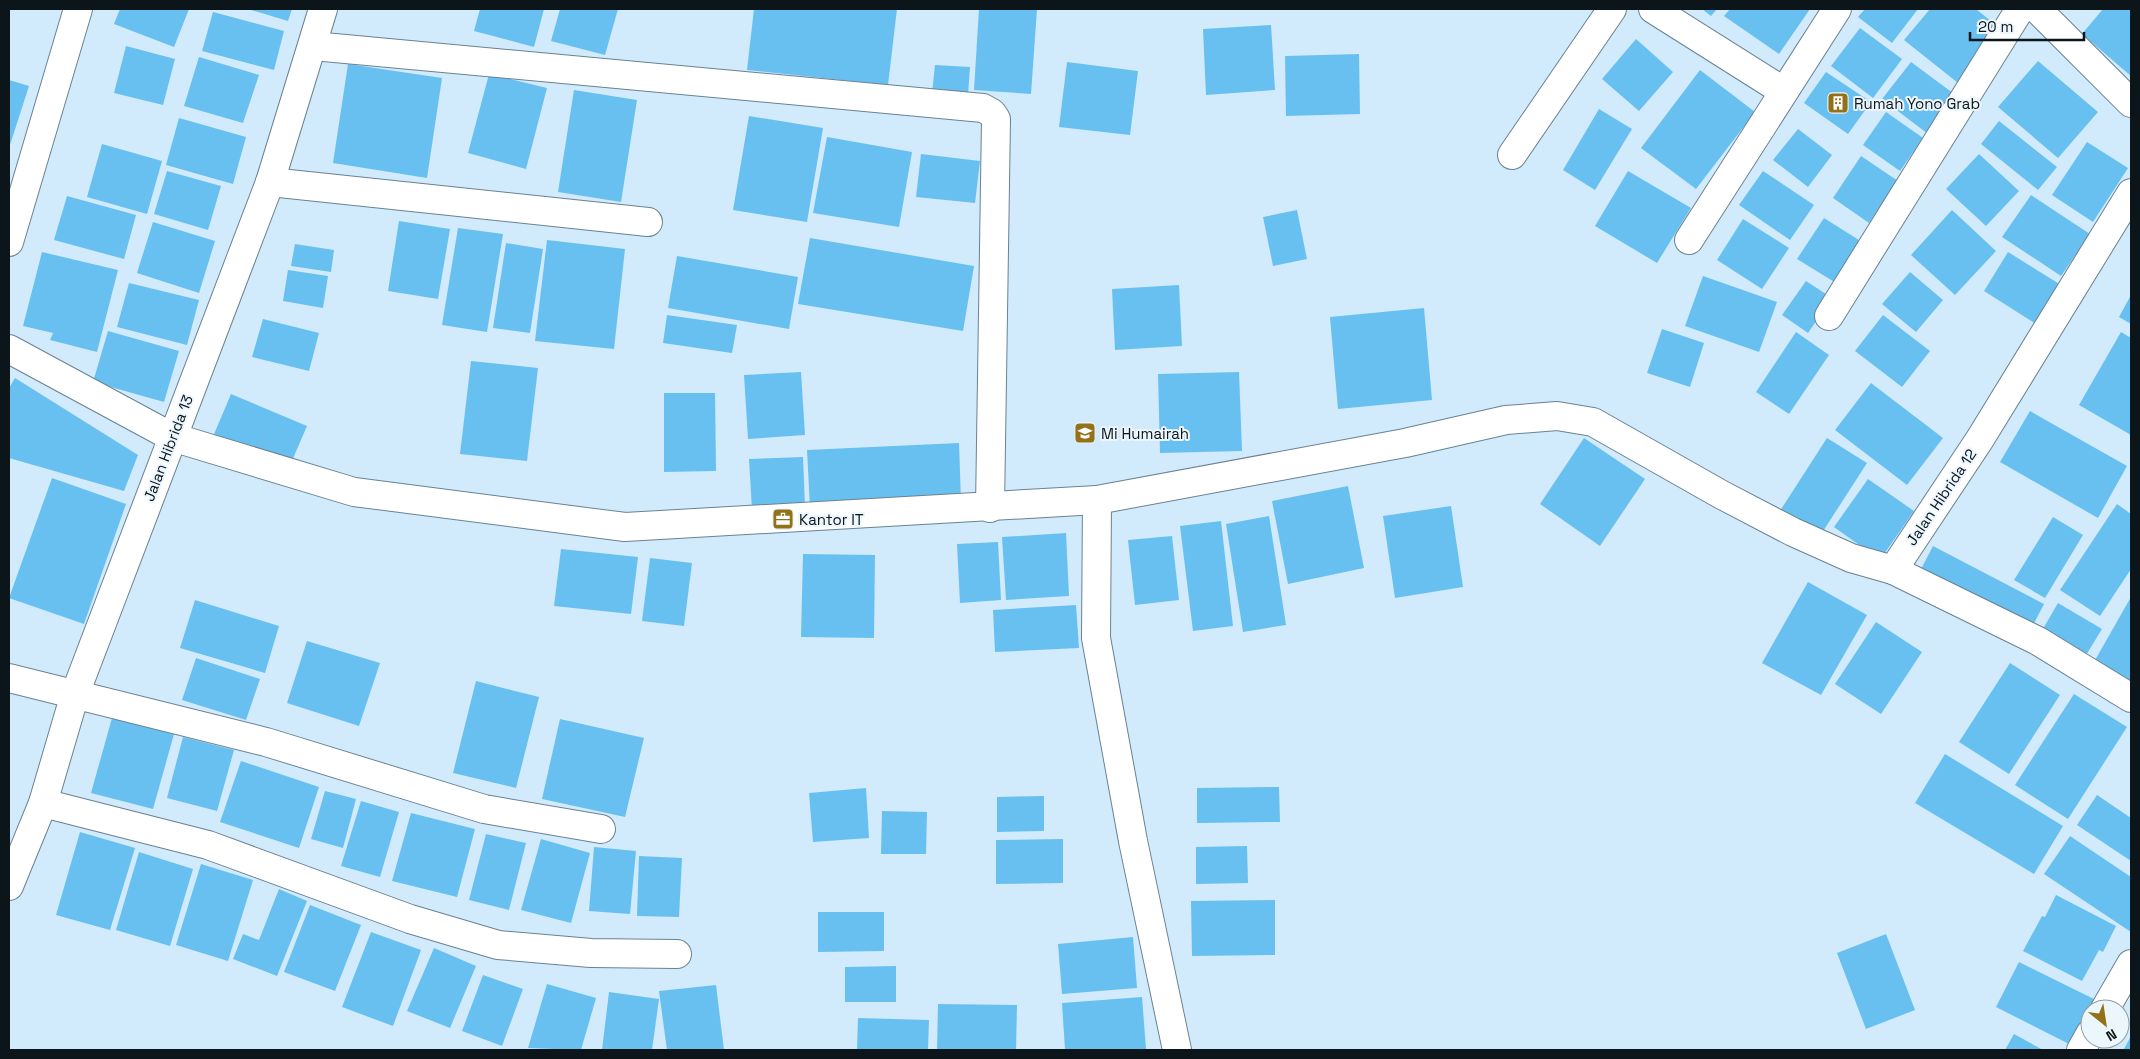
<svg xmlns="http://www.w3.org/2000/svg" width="2140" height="1059" font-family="'Space Grotesk',sans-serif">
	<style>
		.building { fill: #68c0f1 }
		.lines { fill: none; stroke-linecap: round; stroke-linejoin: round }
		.minor-casing { stroke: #6a8291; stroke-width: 30 }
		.minor { stroke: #fff; stroke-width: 28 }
		.labels { text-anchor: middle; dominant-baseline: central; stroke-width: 4; stroke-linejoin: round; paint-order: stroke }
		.poi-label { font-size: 15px; fill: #0b151a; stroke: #ecf6fd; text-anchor: start }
		.street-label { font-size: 15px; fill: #0b151a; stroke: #ecf6fd }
	</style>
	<rect width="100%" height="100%" fill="#d1ebfc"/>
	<g class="building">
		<path d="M120,9H189L174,47L114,24Z"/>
		<path d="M248,9H292L288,21Z"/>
		<path d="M480,9H544L534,47L474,31Z"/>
		<path d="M560,9H618L605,55L551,41Z"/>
		<path d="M754,9H897L888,85L747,70Z"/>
		<path d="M979,9H1037L1031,94L974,90Z"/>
		<path d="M1702,9H1717L1711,16Z"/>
		<path d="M1730,9H1810L1779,54L1724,16Z"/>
		<path d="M1865,9H1918L1892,43L1858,17Z"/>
		<path d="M1930,9H1976L2002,30L1958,83L1904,40Z"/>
		<path d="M2103,9H2131V76L2082,34Z"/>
		<path d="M213,12L284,31L274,70L202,51Z"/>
		<path d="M1271,25L1275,90L1206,95L1203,29Z"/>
		<path d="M1860,28L1902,59L1873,98L1831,66Z"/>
		<path d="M1636,39L1673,72L1639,111L1602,79Z"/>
		<path d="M126,46L175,59L163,105L114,93Z"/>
		<path d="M1359,54L1360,114L1286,116L1285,56Z"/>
		<path d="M199,57L259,75L243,123L184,106Z"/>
		<path d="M2038,61L2098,112L2058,158L1998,107Z"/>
		<path d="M1067,62L1138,71L1130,135L1059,127Z"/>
		<path d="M1911,62L1957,96L1928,134L1882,99Z"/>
		<path d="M348,64L442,78L427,178L333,163Z"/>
		<path d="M935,65L970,67L968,95L932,93Z"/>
		<path d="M1700,70L1755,112L1696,189L1641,148Z"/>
		<path d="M1826,72L1871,102L1848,134L1804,103Z"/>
		<path d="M489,74L547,88L526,169L468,153Z"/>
		<path d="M9,80L29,86L9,148Z"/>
		<path d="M574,90L637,100L621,202L558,192Z"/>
		<path d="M1599,109L1632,129L1595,190L1563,170Z"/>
		<path d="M1886,112L1923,138L1900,171L1863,145Z"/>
		<path d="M749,116L823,128L807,222L733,210Z"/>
		<path d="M179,118L246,137L233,184L166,165Z"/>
		<path d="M1999,121L2057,167L2038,190L1981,144Z"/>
		<path d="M1798,129L1832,155L1808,187L1773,160Z"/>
		<path d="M827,137L912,152L899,227L813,213Z"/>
		<path d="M2087,142L2128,168L2093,222L2052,195Z"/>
		<path d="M102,144L162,161L147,214L87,197Z"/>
		<path d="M921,154L980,161L975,203L916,197Z"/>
		<path d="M1979,154L2019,191L1986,226L1946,189Z"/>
		<path d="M1861,156L1898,181L1869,223L1833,198Z"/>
		<path d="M167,171L221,186L208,230L154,214Z"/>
		<path d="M1628,171L1691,208L1657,263L1595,226Z"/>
		<path d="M1763,171L1814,205L1790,240L1739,205Z"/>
		<path d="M2031,195L2090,234L2061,276L2002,237Z"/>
		<path d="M67,196L136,215L124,259L54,240Z"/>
		<path d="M1297,210L1307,259L1273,266L1263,217Z"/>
		<path d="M1952,210L1996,251L1955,295L1911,255Z"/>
		<path d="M1824,218L1862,242L1836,283L1797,259Z"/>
		<path d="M1743,219L1789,248L1762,289L1717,260Z"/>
		<path d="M399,221L450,229L438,299L388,291Z"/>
		<path d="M153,222L215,241L199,293L137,273Z"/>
		<path d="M458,228L503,234L487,332L442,325Z"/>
		<path d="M810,238L974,266L963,331L798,304Z"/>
		<path d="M547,240L625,249L614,349L535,341Z"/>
		<path d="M506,243L543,249L530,333L493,328Z"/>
		<path d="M295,244L334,250L331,272L291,266Z"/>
		<path d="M42,252L118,270L97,352L50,340L53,333L23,326Z"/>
		<path d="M2008,252L2061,285L2036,324L1984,291Z"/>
		<path d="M677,256L798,277L789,329L668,308Z"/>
		<path d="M288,270L328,276L323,308L283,301Z"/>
		<path d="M1910,272L1943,300L1916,332L1882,304Z"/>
		<path d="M1703,276L1777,302L1759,352L1685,326Z"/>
		<path d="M1806,281L1832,298L1808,333L1782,315Z"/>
		<path d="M129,283L199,300L187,345L117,327Z"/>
		<path d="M1179,285L1182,346L1115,350L1112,289Z"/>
		<path d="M2131,295V324L2119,317Z"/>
		<path d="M1424,308L1432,400L1338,409L1330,317Z"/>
		<path d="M667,315L737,325L732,353L663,343Z"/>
		<path d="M1883,315L1930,351L1902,387L1855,351Z"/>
		<path d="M263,319L319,333L309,371L252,357Z"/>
		<path d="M1662,329L1704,343L1690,387L1647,373Z"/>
		<path d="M108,331L179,351L164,402L93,382Z"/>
		<path d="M1796,332L1829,355L1789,414L1756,392Z"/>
		<path d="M2121,332L2131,338V435L2079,405Z"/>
		<path d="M471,361L538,368L527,461L460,454Z"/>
		<path d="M801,372L805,435L748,439L744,375Z"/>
		<path d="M1239,372L1242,451L1160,453L1158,374Z"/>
		<path d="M15,378L138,455L124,491L9,458V388Z"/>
		<path d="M1871,383L1943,438L1907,485L1835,430Z"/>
		<path d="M664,393H715L716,471L664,472Z"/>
		<path d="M231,394L307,426L288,470L212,439Z"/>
		<path d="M2030,411L2127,466L2098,518L2000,462Z"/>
		<path d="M1584,438L1645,479L1600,546L1540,504Z"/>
		<path d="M1827,438L1867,463L1818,539L1778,514Z"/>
		<path d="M959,443L961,501L810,508L807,450Z"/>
		<path d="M803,457L805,507L752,510L749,459Z"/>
		<path d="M52,478L126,504L84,624L9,598Z"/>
		<path d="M1868,479L1914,511L1880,560L1834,527Z"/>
		<path d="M1348,486L1364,568L1288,584L1272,501Z"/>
		<path d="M2117,504L2131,514V569L2100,616L2060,590Z"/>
		<path d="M1451,506L1463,587L1395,598L1383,516Z"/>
		<path d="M1269,516L1286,625L1243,632L1226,524Z"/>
		<path d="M2053,517L2083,535L2045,598L2014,580Z"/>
		<path d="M1221,521L1233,626L1193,631L1180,526Z"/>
		<path d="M1066,533L1069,596L1006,600L1002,537Z"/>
		<path d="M1172,536L1179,600L1135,605L1128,540Z"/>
		<path d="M998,542L1001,600L960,603L957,544Z"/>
		<path d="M1933,546L2044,604L2030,631L1919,573Z"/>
		<path d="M561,549L638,557L631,614L554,606Z"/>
		<path d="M803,554L875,555L874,638L801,637Z"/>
		<path d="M650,558L692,563L684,626L642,621Z"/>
		<path d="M1808,582L1867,615L1821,695L1762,663Z"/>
		<path d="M2131,597V691L2090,669Z"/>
		<path d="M195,600L279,626L265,673L180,648Z"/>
		<path d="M2058,603L2102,629L2083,660L2040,634Z"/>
		<path d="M1076,605L1079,648L995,652L993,610Z"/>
		<path d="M1876,622L1922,652L1881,714L1835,684Z"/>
		<path d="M307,641L380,663L359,726L287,703Z"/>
		<path d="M196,658L260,679L246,720L182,700Z"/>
		<path d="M2010,663L2060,695L2009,774L1959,742Z"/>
		<path d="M476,681L539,697L516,788L453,773Z"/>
		<path d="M2074,694L2127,727L2068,819L2015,785Z"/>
		<path d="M112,718L174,734L153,809L91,793Z"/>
		<path d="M560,719L644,738L625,817L542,799Z"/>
		<path d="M183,737L234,750L217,811L167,798Z"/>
		<path d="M1945,754L2063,826L2034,874L1915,803Z"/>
		<path d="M241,761L319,787L299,848L220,822Z"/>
		<path d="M1279,787L1280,822L1197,823V788Z"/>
		<path d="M866,788L869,838L813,842L809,793Z"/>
		<path d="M325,791L356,799L343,848L311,839Z"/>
		<path d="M2097,795L2131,818V861L2077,825Z"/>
		<path d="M1044,796V831L997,832V797Z"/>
		<path d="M361,801L399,812L380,877L341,866Z"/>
		<path d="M882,811L927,812L926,854H881Z"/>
		<path d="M411,813L475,829L457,897L392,881Z"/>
		<path d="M80,832L135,848L110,930L56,915Z"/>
		<path d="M486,834L526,843L509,910L469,900Z"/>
		<path d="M2070,836L2131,877V932L2044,874Z"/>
		<path d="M541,839L590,853L571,923L521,910Z"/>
		<path d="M1063,839V883L996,884V840Z"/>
		<path d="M1247,846L1248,883L1196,884V847Z"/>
		<path d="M594,847L636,851L630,914L589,911Z"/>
		<path d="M139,852L193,869L170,946L116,930Z"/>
		<path d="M639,856L682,858L679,917L637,916Z"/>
		<path d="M201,864L253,880L228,961L176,945Z"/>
		<path d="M279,889L307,901L277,976L233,959L243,934L259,940Z"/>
		<path d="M2056,895L2116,926L2103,952L2099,950L2082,981L2023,951L2042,916L2045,917Z"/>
		<path d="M1275,900V955L1192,956L1191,901Z"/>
		<path d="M310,905L361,925L335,991L284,972Z"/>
		<path d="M818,912H884V951L818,952Z"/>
		<path d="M371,932L421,950L393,1026L342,1007Z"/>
		<path d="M1886,934L1915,1010L1866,1029L1837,953Z"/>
		<path d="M1133,937L1137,988L1062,994L1058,944Z"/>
		<path d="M434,948L476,966L450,1028L407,1011Z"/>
		<path d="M2019,962L2096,1000L2073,1046L1996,1007Z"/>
		<path d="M896,966V1002H845V967Z"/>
		<path d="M483,975L523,989L502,1046L462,1031Z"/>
		<path d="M547,984L596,998L581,1050L528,1048Z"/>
		<path d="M716,985L724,1050H667L659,991Z"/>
		<path d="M609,992L659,999L652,1050H602Z"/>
		<path d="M1142,997L1146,1049L1065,1050L1062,1003Z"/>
		<path d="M938,1004L1017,1005L1016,1050H937Z"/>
		<path d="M858,1018L929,1020L928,1050H857Z"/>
		<path d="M2014,1034L2043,1050H2005Z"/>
		<path d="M2131,1036V1050H2127L2124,1049Z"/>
	</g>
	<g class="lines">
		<g class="minor-casing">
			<g id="minor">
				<path d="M1653,9L1783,91"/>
				<path d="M2037,9L2131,103"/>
				<path d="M313,46L983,108L992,113L996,119L990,508"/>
				<path d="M1512,155L1612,9"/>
				<path d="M270,182L648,222"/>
				<path d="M2131,193L1980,439L1893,570L2038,641L2131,698"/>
				<path d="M1689,240L1837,9"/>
				<path d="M9,242L78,9"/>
				<path d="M1829,316L2020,9"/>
				<path d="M9,349L172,437L354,492L625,527L1097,500L1405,443L1506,420L1557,416L1593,422L1722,495L1793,532L1851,558L1893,570"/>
				<path d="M1097,500L1096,638L1133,841L1177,1050"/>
				<path d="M9,678L266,742L484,809L601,829"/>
				<path d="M43,803L208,845L410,919L498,945L591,953L677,954"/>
				<path d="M9,886L43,803L75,694L270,182L323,9"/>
				<path d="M2105,1009L2131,964"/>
				<path d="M2081,1050L2090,1034"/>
			</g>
		</g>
		<use href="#minor" class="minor"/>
	</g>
	<defs>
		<g id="building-square" transform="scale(1.125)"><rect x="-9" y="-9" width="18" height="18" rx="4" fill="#937118" stroke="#ecf6fd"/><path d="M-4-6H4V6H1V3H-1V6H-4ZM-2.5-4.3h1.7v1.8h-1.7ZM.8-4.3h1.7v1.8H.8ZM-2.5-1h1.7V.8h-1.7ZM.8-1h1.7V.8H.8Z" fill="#fff"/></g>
		<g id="school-square" transform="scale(1.125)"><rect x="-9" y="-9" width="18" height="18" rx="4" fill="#937118" stroke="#ecf6fd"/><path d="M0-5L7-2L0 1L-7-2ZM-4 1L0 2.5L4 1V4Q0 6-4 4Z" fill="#fff"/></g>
		<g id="office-square" transform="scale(1.125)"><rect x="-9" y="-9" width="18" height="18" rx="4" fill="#937118" stroke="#ecf6fd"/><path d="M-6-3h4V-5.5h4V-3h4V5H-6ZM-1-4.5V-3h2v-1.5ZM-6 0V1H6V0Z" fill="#fff"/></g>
	</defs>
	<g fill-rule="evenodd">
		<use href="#building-square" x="1838" y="103"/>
		<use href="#school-square" x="1085" y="433"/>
		<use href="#office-square" x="783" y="519"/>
	</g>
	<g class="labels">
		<g class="poi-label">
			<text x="1854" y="103">Rumah Yono Grab</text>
			<text x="1101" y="433">Mi Humairah</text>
			<text x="799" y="519">Kantor IT</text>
		</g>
		<g class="street-label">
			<text transform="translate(168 448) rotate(-69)">Jalan Hibrida 13</text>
			<text transform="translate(1941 497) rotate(-56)">Jalan Hibrida 12</text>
		</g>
	</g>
	<rect width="2140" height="1059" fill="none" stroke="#0b151a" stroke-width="20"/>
	<g transform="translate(2105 1024) rotate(150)"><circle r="24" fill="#ecf6fd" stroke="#929ca2"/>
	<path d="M0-4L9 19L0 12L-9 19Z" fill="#937118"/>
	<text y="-8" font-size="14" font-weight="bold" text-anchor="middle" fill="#0b151a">N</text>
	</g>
	<path d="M1970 32v8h114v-8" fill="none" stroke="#0b151a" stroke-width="2.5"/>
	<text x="1978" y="32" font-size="15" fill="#0b151a" stroke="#ecf6fd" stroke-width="4" paint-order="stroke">20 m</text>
</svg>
